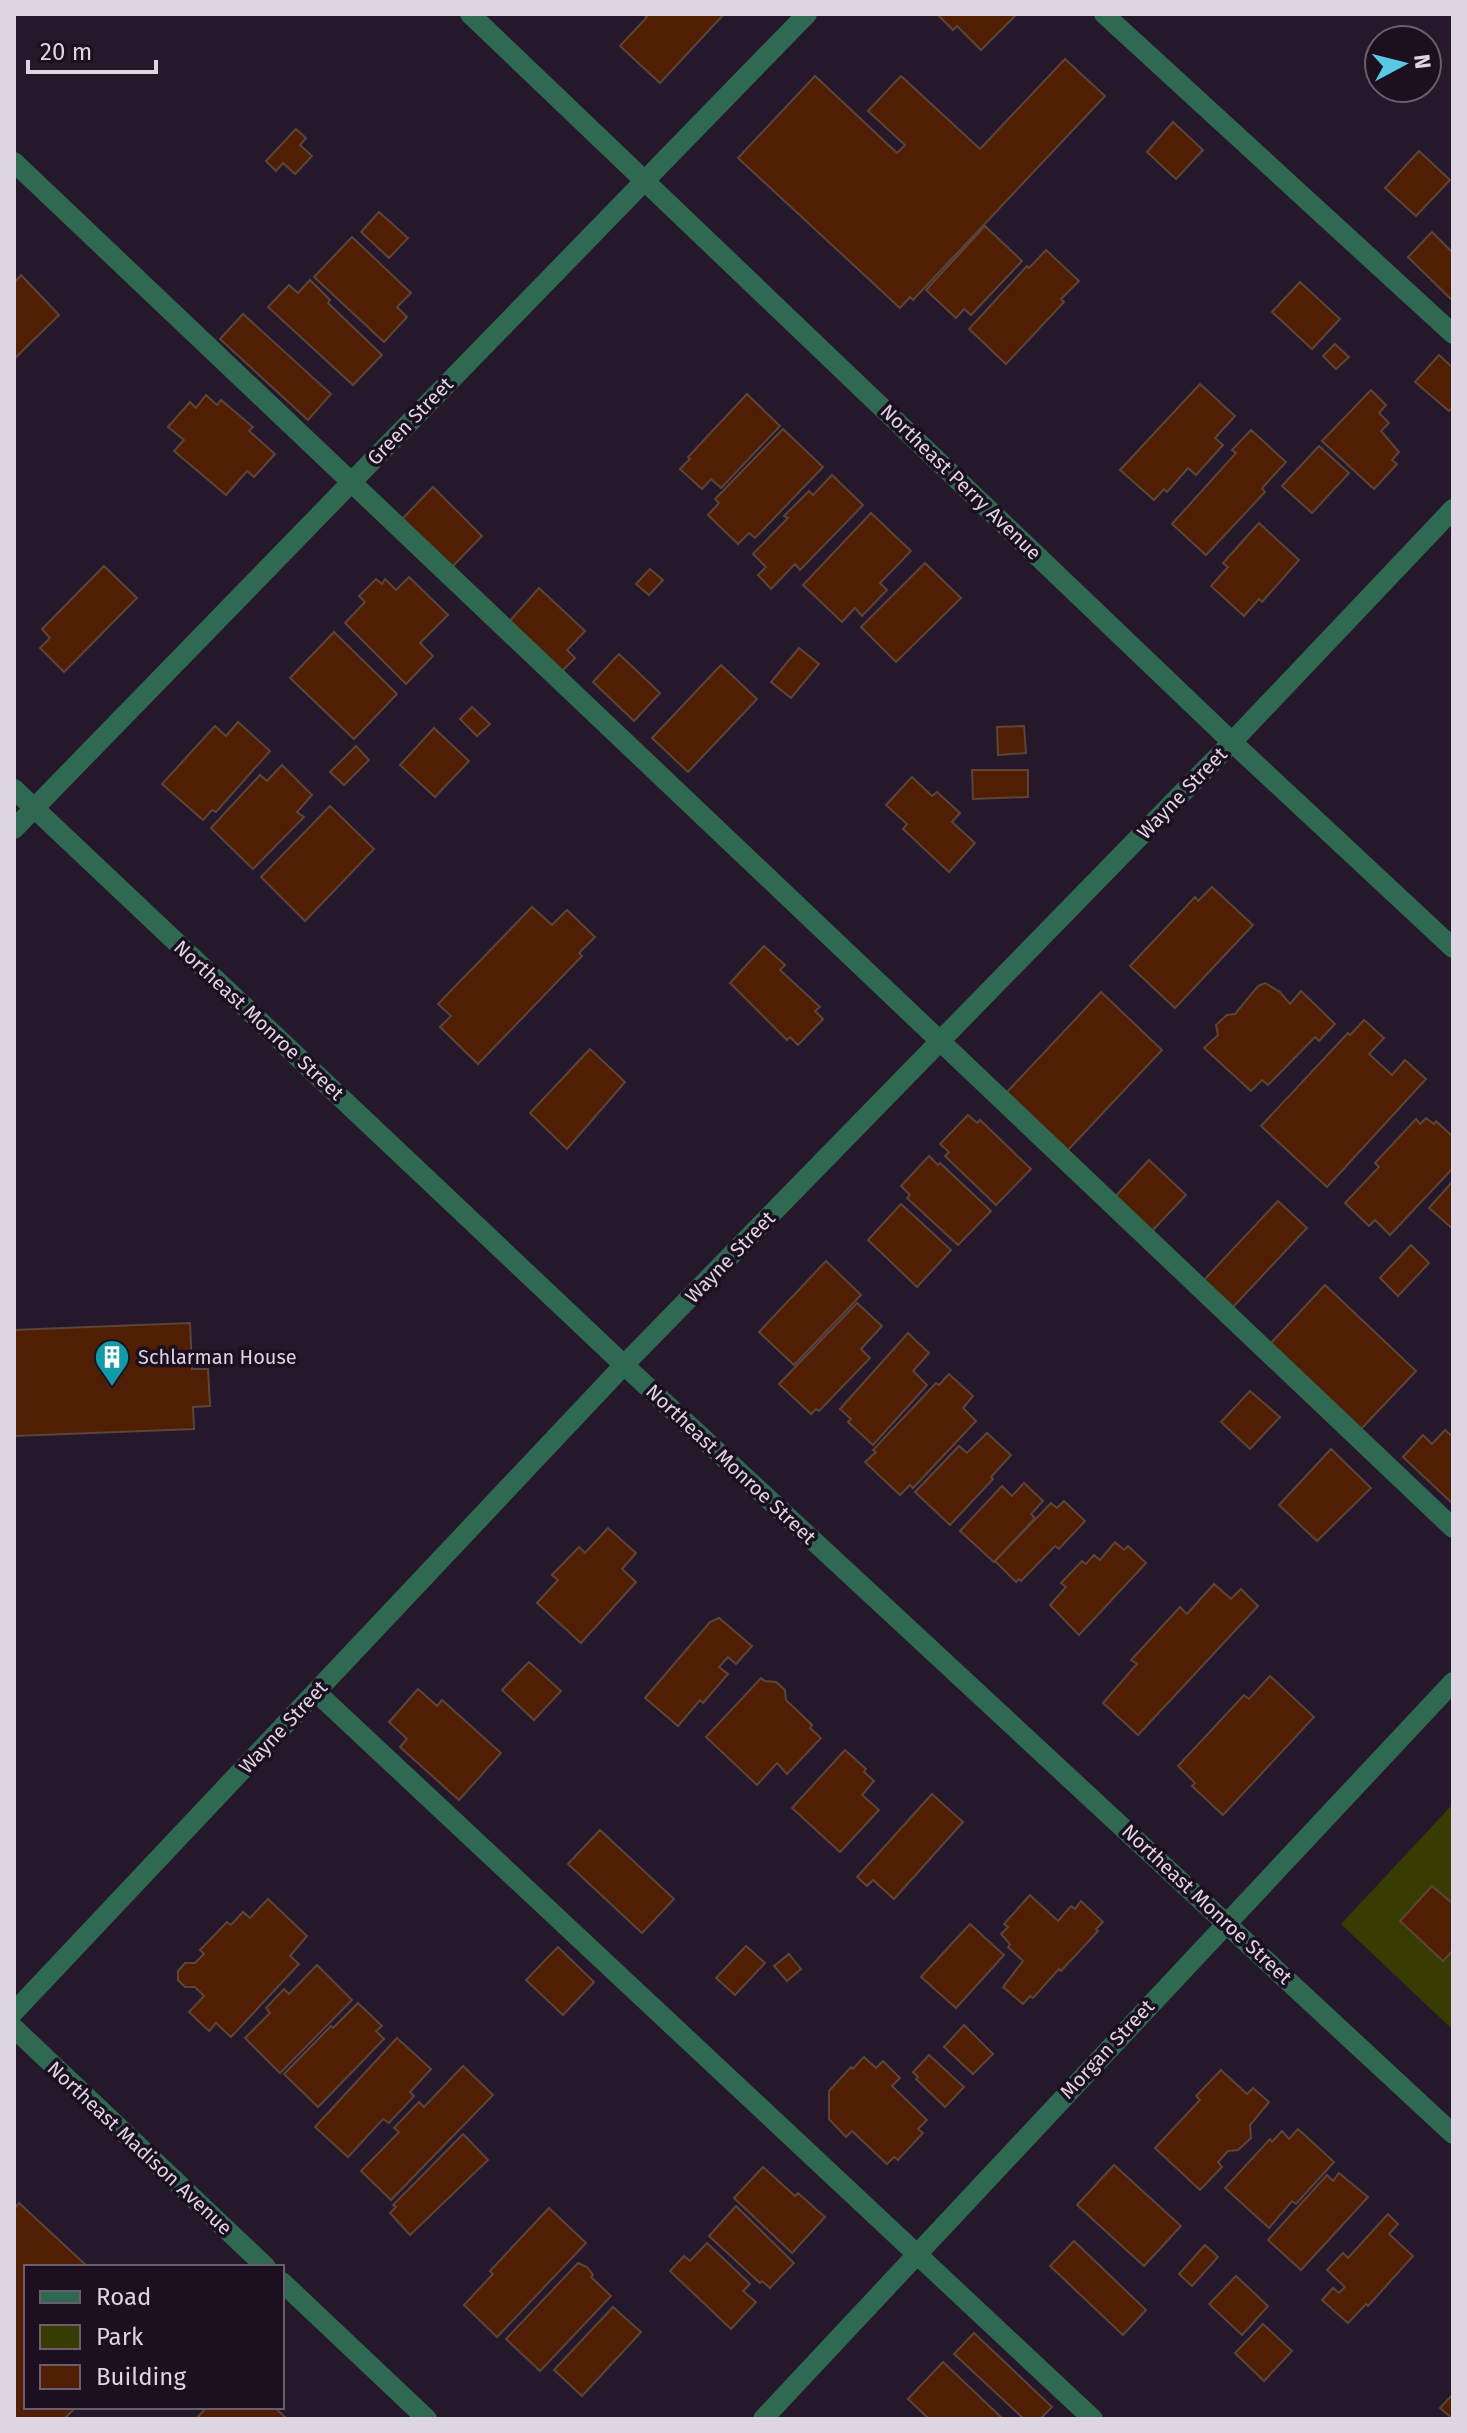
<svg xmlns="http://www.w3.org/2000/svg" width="1467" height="2433" font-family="'Fira Sans',sans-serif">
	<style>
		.green { fill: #383c01 }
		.building { fill: #4f1e03; stroke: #5c4439; stroke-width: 2 }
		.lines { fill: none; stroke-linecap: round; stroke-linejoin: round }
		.minor { stroke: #2f6951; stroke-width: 20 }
		.labels { text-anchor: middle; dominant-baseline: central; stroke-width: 7; stroke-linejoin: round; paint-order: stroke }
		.street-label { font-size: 20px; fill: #ded5e2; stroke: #1b0f20 }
		.poi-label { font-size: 20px; fill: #ded5e2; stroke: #1b0f20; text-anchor: start }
	</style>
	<rect width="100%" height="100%" fill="#25182a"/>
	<path class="green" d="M1453,1804V2030L1341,1924Z"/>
	<g class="building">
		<path d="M643,14H724L660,83L620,46L647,17Z"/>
		<path d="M937,14H1017L981,50L957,26L953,30Z"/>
		<path d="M1065,59L1105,96L913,300L910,297L900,308L738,158L815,76L897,153L905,145L868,111L901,76L980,149Z"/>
		<path d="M1173,122L1203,150L1176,179L1147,152Z"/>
		<path d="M296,129L306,138L300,145L312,156L295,174L283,163L276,171L266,161Z"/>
		<path d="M1419,151L1450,180L1416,216L1385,188Z"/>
		<path d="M379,212L408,238L389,258L361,232Z"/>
		<path d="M985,226L1022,261L971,315L964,309L956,318L926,290Z"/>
		<path d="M1432,232L1453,253V301L1408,257Z"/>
		<path d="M352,237L411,293L397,307L407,317L384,342L314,277Z"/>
		<path d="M1046,250L1079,281L1061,299L1064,302L1006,364L969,329L1027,266L1029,268Z"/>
		<path d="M21,275L59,315L14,359V283Z"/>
		<path d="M310,280L330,300L328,303L382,355L353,385L268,307L289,285L298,293Z"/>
		<path d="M1300,282L1340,319L1312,349L1272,312Z"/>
		<path d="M243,314L331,394L308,420L220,339Z"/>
		<path d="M1335,344L1349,357L1336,369L1323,356Z"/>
		<path d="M1439,355L1453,368V406L1449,411L1415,382Z"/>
		<path d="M1200,384L1235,416L1215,438L1223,445L1196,475L1188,468L1167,492L1164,489L1154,500L1120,470Z"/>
		<path d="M1371,390L1386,405L1379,413L1389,423L1381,431L1399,452L1392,460L1397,464L1374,489L1322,441Z"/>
		<path d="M747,394L780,426L721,488L711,479L702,489L680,469L690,459L688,457Z"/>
		<path d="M206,395L217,405L221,400L253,427L249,431L275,454L254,477L247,471L226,495L174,451L184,440L168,427L190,402L196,408Z"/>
		<path d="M783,429L823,467L755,538L749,533L738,544L708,515L719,503L715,499Z"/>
		<path d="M1251,430L1286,462L1262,488L1265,492L1206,555L1172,524L1236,453L1232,450Z"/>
		<path d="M1319,446L1349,473L1312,513L1282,486Z"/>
		<path d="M832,475L863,505L800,570L795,564L771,589L758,575L766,567L753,554L788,518L784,516L809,491L813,495Z"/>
		<path d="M433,487L482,536L450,569L401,520Z"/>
		<path d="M871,513L911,551L880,583L887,590L862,616L855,608L842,622L803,585Z"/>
		<path d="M1259,523L1299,560L1262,602L1259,599L1244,616L1211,586L1228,567L1223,563Z"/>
		<path d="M925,563L961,598L896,662L861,627Z"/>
		<path d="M104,566L137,598L64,672L40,648L50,638L42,629Z"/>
		<path d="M650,569L663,580L649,595L636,584Z"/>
		<path d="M409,577L448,615L420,643L433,656L406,684L345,623L365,602L359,596L376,579L382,584L385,579L396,590Z"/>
		<path d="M539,588L585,631L567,650L575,658L561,672L508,623Z"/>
		<path d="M334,632L397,694L354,739L290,678Z"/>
		<path d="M799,648L819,664L791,698L771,682Z"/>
		<path d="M619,654L660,693L634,721L593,682Z"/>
		<path d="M721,665L757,699L688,772L652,738Z"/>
		<path d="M472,707L490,724L477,736L460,719Z"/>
		<path d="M238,722L270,751L216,812L212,810L203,820L162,784L215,726L226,736Z"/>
		<path d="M1024,726L1026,753L998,755L997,727Z"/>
		<path d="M434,728L469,761L435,797L400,765Z"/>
		<path d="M356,746L369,760L344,785L330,772Z"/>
		<path d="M282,765L312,795L297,812L304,817L253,869L211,828L260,775L267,781Z"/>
		<path d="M972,770H1028V797L973,799Z"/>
		<path d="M912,777L932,796L937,792L960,813L952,822L975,843L949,872L903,829L907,824L886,805Z"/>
		<path d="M330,806L374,849L305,921L261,877Z"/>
		<path d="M1212,887L1253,925L1175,1008L1130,966L1195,897L1198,901Z"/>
		<path d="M532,907L552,925L567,910L595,937L579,953L582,956L478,1064L440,1027L451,1016L438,1004Z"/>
		<path d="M764,946L785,965L780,970L820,1007L815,1011L823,1019L798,1045L790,1037L787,1040L730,983Z"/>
		<path d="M1265,983L1280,992L1290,1004L1301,991L1335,1024L1319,1041L1315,1037L1268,1085L1262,1080L1251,1091L1204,1048L1218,1035L1216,1025L1227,1015L1235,1014L1258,986Z"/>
		<path d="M1101,992L1162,1050L1068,1150L1007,1092Z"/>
		<path d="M1364,1020L1384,1038L1369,1054L1392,1075L1405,1060L1426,1079L1327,1187L1261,1126L1348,1033L1350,1035Z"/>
		<path d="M590,1049L625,1082L567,1149L530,1113Z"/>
		<path d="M968,1115L977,1123L980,1120L1031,1169L996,1205L945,1156L949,1152L940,1144Z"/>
		<path d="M1426,1118L1434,1124L1436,1121L1453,1137V1168L1390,1235L1375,1220L1369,1226L1345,1203L1379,1167L1375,1163L1416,1119L1420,1124Z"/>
		<path d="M929,1156L938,1165L940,1163L991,1211L958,1245L907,1198L910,1195L901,1186Z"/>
		<path d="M1149,1160L1186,1195L1150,1233L1113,1199Z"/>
		<path d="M1453,1181V1229L1429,1208Z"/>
		<path d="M1278,1201L1307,1228L1233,1307L1204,1280Z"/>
		<path d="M901,1204L951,1250L917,1287L868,1240Z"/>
		<path d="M1411,1245L1429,1263L1398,1296L1380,1278Z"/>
		<path d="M826,1261L861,1295L794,1365L759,1332Z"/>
		<path d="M1325,1285L1416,1371L1361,1429L1270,1344Z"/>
		<path d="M857,1303L882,1326L861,1349L870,1358L819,1411L816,1409L811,1414L779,1384Z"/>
		<path d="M190,1323L192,1369H208L210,1406L193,1407L194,1429L14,1436V1330Z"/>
		<path d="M908,1333L929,1353L913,1371L927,1385L873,1445L848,1422L851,1419L840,1409Z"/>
		<path d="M949,1374L973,1396L963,1408L976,1421L913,1488L910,1485L900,1495L865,1462L876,1452L873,1450L936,1383L939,1385Z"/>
		<path d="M1250,1391L1280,1417L1250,1449L1221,1422Z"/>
		<path d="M1445,1430L1453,1437V1504L1403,1457L1423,1435L1432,1444Z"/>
		<path d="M987,1433L1011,1455L991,1477L993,1479L950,1525L915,1492L959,1446L967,1453Z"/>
		<path d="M1331,1449L1371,1488L1317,1541L1279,1505Z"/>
		<path d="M1024,1483L1043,1501L1031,1514L1035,1518L994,1562L960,1531L1002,1486L1012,1496Z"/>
		<path d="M1064,1501L1085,1521L1059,1549L1055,1546L1021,1581L1019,1579L1016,1582L995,1561L1051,1503L1057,1508Z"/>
		<path d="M608,1528L636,1553L622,1569L636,1582L581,1643L537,1603L558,1580L552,1575L579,1547L585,1553Z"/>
		<path d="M1115,1542L1124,1550L1128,1546L1146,1563L1079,1635L1050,1605L1066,1587L1061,1583L1082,1561L1086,1564L1094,1555L1100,1560Z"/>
		<path d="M1214,1584L1231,1599L1241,1589L1258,1606L1138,1735L1103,1703L1137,1664L1131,1660L1180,1607L1187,1614Z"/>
		<path d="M719,1618L752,1646L736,1664L728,1657L719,1667L728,1674L703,1703L700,1700L678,1726L645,1698L710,1622Z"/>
		<path d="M529,1662L561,1691L534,1720L502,1690Z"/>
		<path d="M1270,1676L1314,1717L1223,1815L1192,1786L1195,1783L1178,1766L1244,1695L1249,1699Z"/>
		<path d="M761,1678L765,1681L776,1682L785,1690L786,1700L812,1725L810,1728L821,1738L787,1774L777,1763L757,1785L706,1737Z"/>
		<path d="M418,1689L437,1706L442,1700L501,1753L459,1800L400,1747L407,1739L389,1722Z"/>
		<path d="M845,1750L866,1769L864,1772L874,1781L862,1795L879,1810L840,1852L792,1808Z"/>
		<path d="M932,1794L963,1822L894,1899L873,1880L867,1886L857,1877Z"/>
		<path d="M600,1830L674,1899L642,1933L568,1864Z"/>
		<path d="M1432,1886L1453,1904V1950L1443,1961L1400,1921Z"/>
		<path d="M1030,1895L1058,1921L1071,1906L1075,1909L1081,1901L1103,1922L1096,1929L1098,1931L1061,1971L1059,1969L1033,1998L1030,1996L1023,2004L1003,1987L1023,1961L1008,1947L1010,1944L1001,1934L1008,1927L1004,1924Z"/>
		<path d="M268,1899L307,1936L290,1956L299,1964L231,2037L216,2023L209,2031L189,2012L204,1996L195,1987H185L178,1980V1971L185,1963H195L204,1954L200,1950L227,1922L231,1925L243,1912L250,1918Z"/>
		<path d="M970,1924L1004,1955L956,2008L921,1977Z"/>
		<path d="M746,1946L765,1963L735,1995L716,1978Z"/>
		<path d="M558,1947L594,1982L563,2015L526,1980Z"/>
		<path d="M789,1954L801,1969L787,1981L774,1966Z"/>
		<path d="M317,1965L352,2000L280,2073L245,2038L270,2013L266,2008L284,1989L289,1994Z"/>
		<path d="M358,2003L382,2026L376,2031L384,2039L318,2107L284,2074L331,2026L333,2028Z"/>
		<path d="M964,2025L993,2054L973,2074L944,2047Z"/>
		<path d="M397,2038L431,2069L410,2092L414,2096L389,2123L383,2119L348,2157L315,2127Z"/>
		<path d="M929,2055L964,2087L945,2107L916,2079L918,2077L913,2072Z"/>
		<path d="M864,2057L876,2068L883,2061L900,2078L892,2086L927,2120L918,2129L923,2133L898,2160L894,2157L887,2164L852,2131L846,2137L829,2119V2091L851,2067L853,2069Z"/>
		<path d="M463,2066L493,2095L391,2200L361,2171L399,2132L394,2128L419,2102L424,2107Z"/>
		<path d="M1221,2070L1247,2094L1253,2088L1269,2102L1250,2125L1251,2138L1238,2150L1228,2151L1218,2162L1222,2167L1200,2190L1155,2148L1200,2100L1196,2096Z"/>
		<path d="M1298,2129L1334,2162L1296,2204L1292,2201L1269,2228L1225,2188L1270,2139L1272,2142L1282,2131L1289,2139Z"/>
		<path d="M463,2134L488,2160L410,2235L390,2213L396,2207L393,2205Z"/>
		<path d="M1114,2165L1181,2226L1144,2266L1077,2205Z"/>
		<path d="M763,2167L795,2196L798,2193L825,2217L792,2253L734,2198Z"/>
		<path d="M1339,2173L1368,2197L1301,2270L1268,2240L1327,2175L1333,2181Z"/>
		<path d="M19,2203L88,2267H26V2407H76L64,2419H14V2209Z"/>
		<path d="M736,2206L794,2263L770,2288L762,2281L760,2283L709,2236Z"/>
		<path d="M549,2208L586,2243L497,2337L464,2305L493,2274L490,2271Z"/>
		<path d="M1388,2214L1398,2224L1389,2234L1413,2256L1368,2306L1366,2304L1348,2323L1322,2300L1333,2288L1339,2293L1345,2287L1327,2270L1343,2253L1348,2258Z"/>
		<path d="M1074,2241L1146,2310L1123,2335L1050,2266Z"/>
		<path d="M707,2243L750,2284L743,2291L756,2302L731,2329L670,2271L684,2256L690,2261Z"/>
		<path d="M1205,2245L1218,2257L1192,2286L1179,2274Z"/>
		<path d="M578,2263L587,2267L593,2275L591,2277L611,2296L540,2371L506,2339Z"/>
		<path d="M1236,2276L1268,2306L1242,2335L1209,2304Z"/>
		<path d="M613,2307L641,2332L582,2396L554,2370Z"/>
		<path d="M1263,2324L1292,2351L1264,2381L1235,2353Z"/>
		<path d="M974,2333L1052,2407L1040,2419H1024L954,2354Z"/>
		<path d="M943,2362L1003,2419H929L908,2399Z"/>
		<path d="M1453,2394V2419L1440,2408Z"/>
		<path d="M207,2407H274L285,2417L283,2419H196Z"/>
	</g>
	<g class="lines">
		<g class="minor">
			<path d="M470,14L1232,742L1453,948"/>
			<path d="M1104,14L1453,334"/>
			<path d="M14,162L1453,1528"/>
			<path d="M14,789L624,1365L1453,2134"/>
			<path d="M14,829L807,14"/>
			<path d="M316,1692L1093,2419"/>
			<path d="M14,2012L624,1365L1232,742L1453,509"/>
			<path d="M14,2028L266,2267"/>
			<path d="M282,2282L427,2419"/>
			<path d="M763,2419L1453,1682"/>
		</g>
	</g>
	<defs>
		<g id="building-pin" transform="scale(1.8)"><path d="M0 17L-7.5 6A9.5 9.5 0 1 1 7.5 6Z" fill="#0f9aa8" stroke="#1b0f20"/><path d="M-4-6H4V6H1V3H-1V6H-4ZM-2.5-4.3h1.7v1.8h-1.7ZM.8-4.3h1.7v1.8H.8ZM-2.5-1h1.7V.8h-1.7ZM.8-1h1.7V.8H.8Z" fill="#fff"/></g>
	</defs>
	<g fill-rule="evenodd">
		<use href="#building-pin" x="112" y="1357"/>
	</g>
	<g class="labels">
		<g class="street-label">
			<text transform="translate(410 421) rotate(-46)">Green Street</text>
			<text transform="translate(961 482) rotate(44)">Northeast Perry Avenue</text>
			<text transform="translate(1182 793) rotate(-46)">Wayne Street</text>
			<text transform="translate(259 1020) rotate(43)">Northeast Monroe Street</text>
			<text transform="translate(730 1257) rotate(-46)">Wayne Street</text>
			<text transform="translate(731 1464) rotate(43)">Northeast Monroe Street</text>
			<text transform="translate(283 1727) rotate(-47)">Wayne Street</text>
			<text transform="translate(1207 1904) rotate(43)">Northeast Monroe Street</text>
			<text transform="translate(1107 2049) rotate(-47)">Morgan Street</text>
			<text transform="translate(140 2148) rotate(43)">Northeast Madison Avenue</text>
		</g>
		<g class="poi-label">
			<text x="138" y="1357">Schlarman House</text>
		</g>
	</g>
	<rect width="1467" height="2433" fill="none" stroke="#ded5e2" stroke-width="32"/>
	<rect x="24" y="2265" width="260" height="144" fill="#1b0f20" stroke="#695e6e" stroke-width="2"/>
	<rect x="40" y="2291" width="40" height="12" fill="#2f6951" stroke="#695e6e" stroke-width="2"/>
	<text x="96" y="2305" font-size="24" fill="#ded5e2">Road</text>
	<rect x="40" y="2325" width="40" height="24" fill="#383c01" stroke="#695e6e" stroke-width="2"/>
	<text x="96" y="2345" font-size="24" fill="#ded5e2">Park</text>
	<rect x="40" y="2365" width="40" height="24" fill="#4f1e03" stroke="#695e6e" stroke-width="2"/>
	<text x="96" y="2385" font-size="24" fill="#ded5e2">Building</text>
	<g transform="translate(1403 64) rotate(83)"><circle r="38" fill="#1b0f20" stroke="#695e6e" stroke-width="2"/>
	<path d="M0-6L14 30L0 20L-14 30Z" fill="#58c8e4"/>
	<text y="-12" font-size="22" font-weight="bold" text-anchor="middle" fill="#ded5e2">N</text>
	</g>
	<path d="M28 60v12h128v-12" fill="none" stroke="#ded5e2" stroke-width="4"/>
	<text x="40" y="60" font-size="24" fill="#ded5e2" stroke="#1b0f20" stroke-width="6" paint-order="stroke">20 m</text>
</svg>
